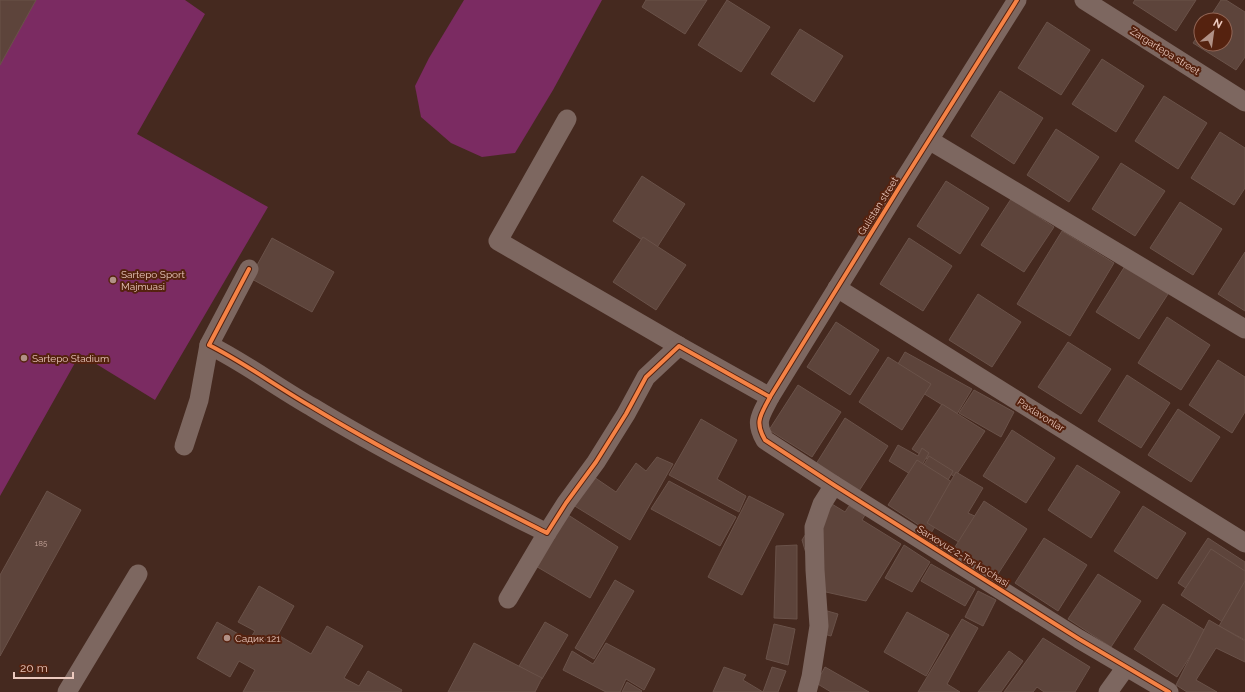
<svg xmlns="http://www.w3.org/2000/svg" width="1245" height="692" font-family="Raleway,sans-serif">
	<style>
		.green { fill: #7b2b62 }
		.building { fill: #5d443b; stroke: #6a5249 }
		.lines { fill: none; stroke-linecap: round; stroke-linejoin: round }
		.street { stroke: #7d6760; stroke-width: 19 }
		.cycleway-casing { stroke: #55220f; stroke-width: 6 }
		.cycleway { stroke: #f48246; stroke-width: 4 }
		.poi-dot { fill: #b19186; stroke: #55220f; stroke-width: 1.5 }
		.labels { text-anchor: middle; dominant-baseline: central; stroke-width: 4; stroke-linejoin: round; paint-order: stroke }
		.number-label { font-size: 8px; fill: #c8a89d }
		.street-label { font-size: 10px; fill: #ebc9be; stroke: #55220f }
		.poi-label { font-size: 10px; fill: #ebc9be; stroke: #55220f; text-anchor: start }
	</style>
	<rect width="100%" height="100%" fill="#45291f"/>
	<g class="green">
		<path d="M0,0H185L205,14L137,134L268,207L155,400L80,354L0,496Z"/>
		<path d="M464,0H602L553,90L515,153L482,157L451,143L421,117L415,86L429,58Z"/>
	</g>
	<g class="building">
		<path d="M0,0H36L0,65Z"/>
		<path d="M646,0H707L685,34L642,7Z"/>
		<path d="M727,0L770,27L741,72L698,45Z"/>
		<path d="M1135,0H1196L1176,31L1133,3Z"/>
		<path d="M1221,0H1226L1245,12V57L1236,70L1193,43L1201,31V44H1225V20H1208Z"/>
		<path d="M1047,22L1090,50L1061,95L1018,68Z"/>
		<path d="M800,29L843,56L814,102L771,74Z"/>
		<path d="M1102,59L1144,86L1116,132L1072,104Z"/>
		<path d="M1000,91L1043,118L1014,164L971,136Z"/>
		<path d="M1164,96L1207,123L1178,169L1135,141Z"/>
		<path d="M1056,129L1099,157L1069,202L1027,175Z"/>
		<path d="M1220,132L1245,148V188L1234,205L1191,178Z"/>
		<path d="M1121,163L1165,191L1135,236L1092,209Z"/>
		<path d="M642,176L685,204L656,249L613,221Z"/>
		<path d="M946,181L989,208L960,254L917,226Z"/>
		<path d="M1011,199L1054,227L1024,272L981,245Z"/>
		<path d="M1180,202L1222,229L1193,275L1150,248Z"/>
		<path d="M1062,231L1114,263L1070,336L1017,304Z"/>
		<path d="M643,237L686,265L656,310L613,282Z"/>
		<path d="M272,238L334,272L312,312L250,278Z"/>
		<path d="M909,238L952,266L923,311L880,284Z"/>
		<path d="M1245,252V311L1218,294Z"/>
		<path d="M1125,266L1168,294L1139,339L1096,312Z"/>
		<path d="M978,294L1021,322L992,367L949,340Z"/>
		<path d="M1167,317L1210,345L1181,390L1138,363Z"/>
		<path d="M836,322L879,350L850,395L807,367Z"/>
		<path d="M1068,342L1111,369L1081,414L1038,387Z"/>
		<path d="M905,352L972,389L957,414L892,374Z"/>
		<path d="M888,357L931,384L902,430L859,402Z"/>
		<path d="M1218,360L1245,377V412L1232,433L1189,405Z"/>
		<path d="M1127,375L1170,403L1141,448L1098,421Z"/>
		<path d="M798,385L841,412L812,457L769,430Z"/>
		<path d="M974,390L1014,412L1001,437L959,413Z"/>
		<path d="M942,404L985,431L955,477L912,449Z"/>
		<path d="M1178,409L1220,437L1191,482L1148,455Z"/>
		<path d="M845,418L888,446L859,491L816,464Z"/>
		<path d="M701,419L737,440L717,479L746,496L739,512L669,475Z"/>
		<path d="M1012,430L1055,458L1026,503L983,476Z"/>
		<path d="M898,445L918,456L922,448L929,453L915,477L889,461Z"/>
		<path d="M929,456L953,471L937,500L912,485Z"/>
		<path d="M657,457L673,464L630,540L573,505L591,475L616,492L636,463L646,471Z"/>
		<path d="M917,460L960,487L931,533L888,505Z"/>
		<path d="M1077,465L1120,492L1091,538L1048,510Z"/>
		<path d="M956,472L983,488L968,513L988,522L972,550L927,523Z"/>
		<path d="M669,481L736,517L720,546L651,509Z"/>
		<path d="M47,491L81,510L0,656V575Z"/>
		<path d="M749,496L784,514L742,595L708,577Z"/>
		<path d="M827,501L845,512L849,506L865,515L862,520L901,544L866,601L817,590L802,540Z"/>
		<path d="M984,501L1027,529L998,574L955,547Z"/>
		<path d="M1143,506L1186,533L1157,579L1114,551Z"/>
		<path d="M562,511L618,547L590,598L534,565Z"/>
		<path d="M1044,538L1087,565L1058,611L1015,583Z"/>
		<path d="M1208,538L1245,562V574L1221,611L1178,583Z"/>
		<path d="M797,545V619L774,618L776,546Z"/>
		<path d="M904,545L930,562L912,592L885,578Z"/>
		<path d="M1211,549L1245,571V590L1224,623L1181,595Z"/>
		<path d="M931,564L975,589L965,606L921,581Z"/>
		<path d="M1098,574L1141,601L1111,647L1068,619Z"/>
		<path d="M615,580L634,591L594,659L575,648Z"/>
		<path d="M1245,581V640L1219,626Z"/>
		<path d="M259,586L294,606L278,635L311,654L327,626L363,646L344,678L359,686L368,671L402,690L401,692H243L255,670L239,661L230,677L197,658L217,622L249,640L255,631L238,622Z"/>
		<path d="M978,591L996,600L983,626L965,617Z"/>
		<path d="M1163,604L1206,631L1177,677L1134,649Z"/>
		<path d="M820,609L838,614L831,636L813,631Z"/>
		<path d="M907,612L949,635L926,676L884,652Z"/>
		<path d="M962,619L978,628L947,684L960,692H918Z"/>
		<path d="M1209,620L1245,641V662L1216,648L1196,680L1217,692H1187L1176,685Z"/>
		<path d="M545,622L568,635L542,679L519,666Z"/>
		<path d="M774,624L795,629L788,665L766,659Z"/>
		<path d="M1043,638L1090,667L1075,692H1044L1037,687L1033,692H1004Z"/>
		<path d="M474,643L542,678L535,692H448Z"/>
		<path d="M606,643L655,669L644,690L626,679L620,692H606L563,670L572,651L593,664Z"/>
		<path d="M1009,651L1023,661L1001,692H978Z"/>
		<path d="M724,667L746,675L743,680L763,692L772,667L786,671L778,692H713Z"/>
		<path d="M825,667L869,692H831L816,683Z"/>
		<path d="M627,682L642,691L641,692H622Z"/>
	</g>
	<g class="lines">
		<g class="street">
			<path d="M1017,0L902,183L770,397C761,415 754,421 765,440L834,485L1079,639L1169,692"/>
			<path d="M1084,0L1245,102"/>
			<path d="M567,119L498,241L679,346"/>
			<path d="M929,140L1245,329"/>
			<path d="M249,269L209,345C245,363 277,387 312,407C388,453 468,493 547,533L566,503L596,462L626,414L646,377L679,346L770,397"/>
			<path d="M837,288L1245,543"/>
			<path d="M184,446L199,400L209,345"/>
			<path d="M508,599L547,533"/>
			<path d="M67,692L138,574"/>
			<path d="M807,692L811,677L819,626L815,570L814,527L822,504L834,485"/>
			<path d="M1108,692L1126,667"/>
		</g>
		<g class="cycleway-casing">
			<g id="cycleway">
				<path d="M1017,0L902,183L770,397C761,415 754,421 765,440L834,485L1079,639L1169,692"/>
				<path d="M249,269L209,345C245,363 277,387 312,407C388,453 468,493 547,533L566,503L596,462L626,414L646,377L679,346L770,397"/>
			</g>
		</g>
		<use href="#cycleway" class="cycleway"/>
	</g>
	<g class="poi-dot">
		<circle cx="113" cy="280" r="4"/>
		<circle cx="24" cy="358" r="4"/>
		<circle cx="227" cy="638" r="4"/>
	</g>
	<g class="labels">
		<g class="number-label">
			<text x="41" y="543">185</text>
		</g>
		<g class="street-label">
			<text transform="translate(1165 51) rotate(32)">Zargartepa street</text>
			<text transform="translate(878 206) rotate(-58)">Gulistan street</text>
			<text transform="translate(1041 415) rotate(32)">Paxlavonlar</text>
			<text transform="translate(963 556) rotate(32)">Sarxovuz 2-Tor ko'chasi</text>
		</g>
		<g class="poi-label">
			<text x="121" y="274">Sartepo Sport<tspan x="121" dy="12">Majmuasi</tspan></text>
			<text x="32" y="358">Sartepo Stadium</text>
			<text x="235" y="638">Садик 121</text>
		</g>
	</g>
	<g transform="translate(1213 32) rotate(29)"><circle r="19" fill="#55220f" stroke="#916555"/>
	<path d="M0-3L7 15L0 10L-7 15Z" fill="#b19186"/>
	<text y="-6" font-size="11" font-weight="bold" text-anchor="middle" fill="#ebc9be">N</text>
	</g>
	<path d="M14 672v6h59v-6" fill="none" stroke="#ebc9be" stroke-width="2"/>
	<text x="20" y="672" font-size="12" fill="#ebc9be" stroke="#55220f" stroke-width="3" paint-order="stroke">20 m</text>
</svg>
